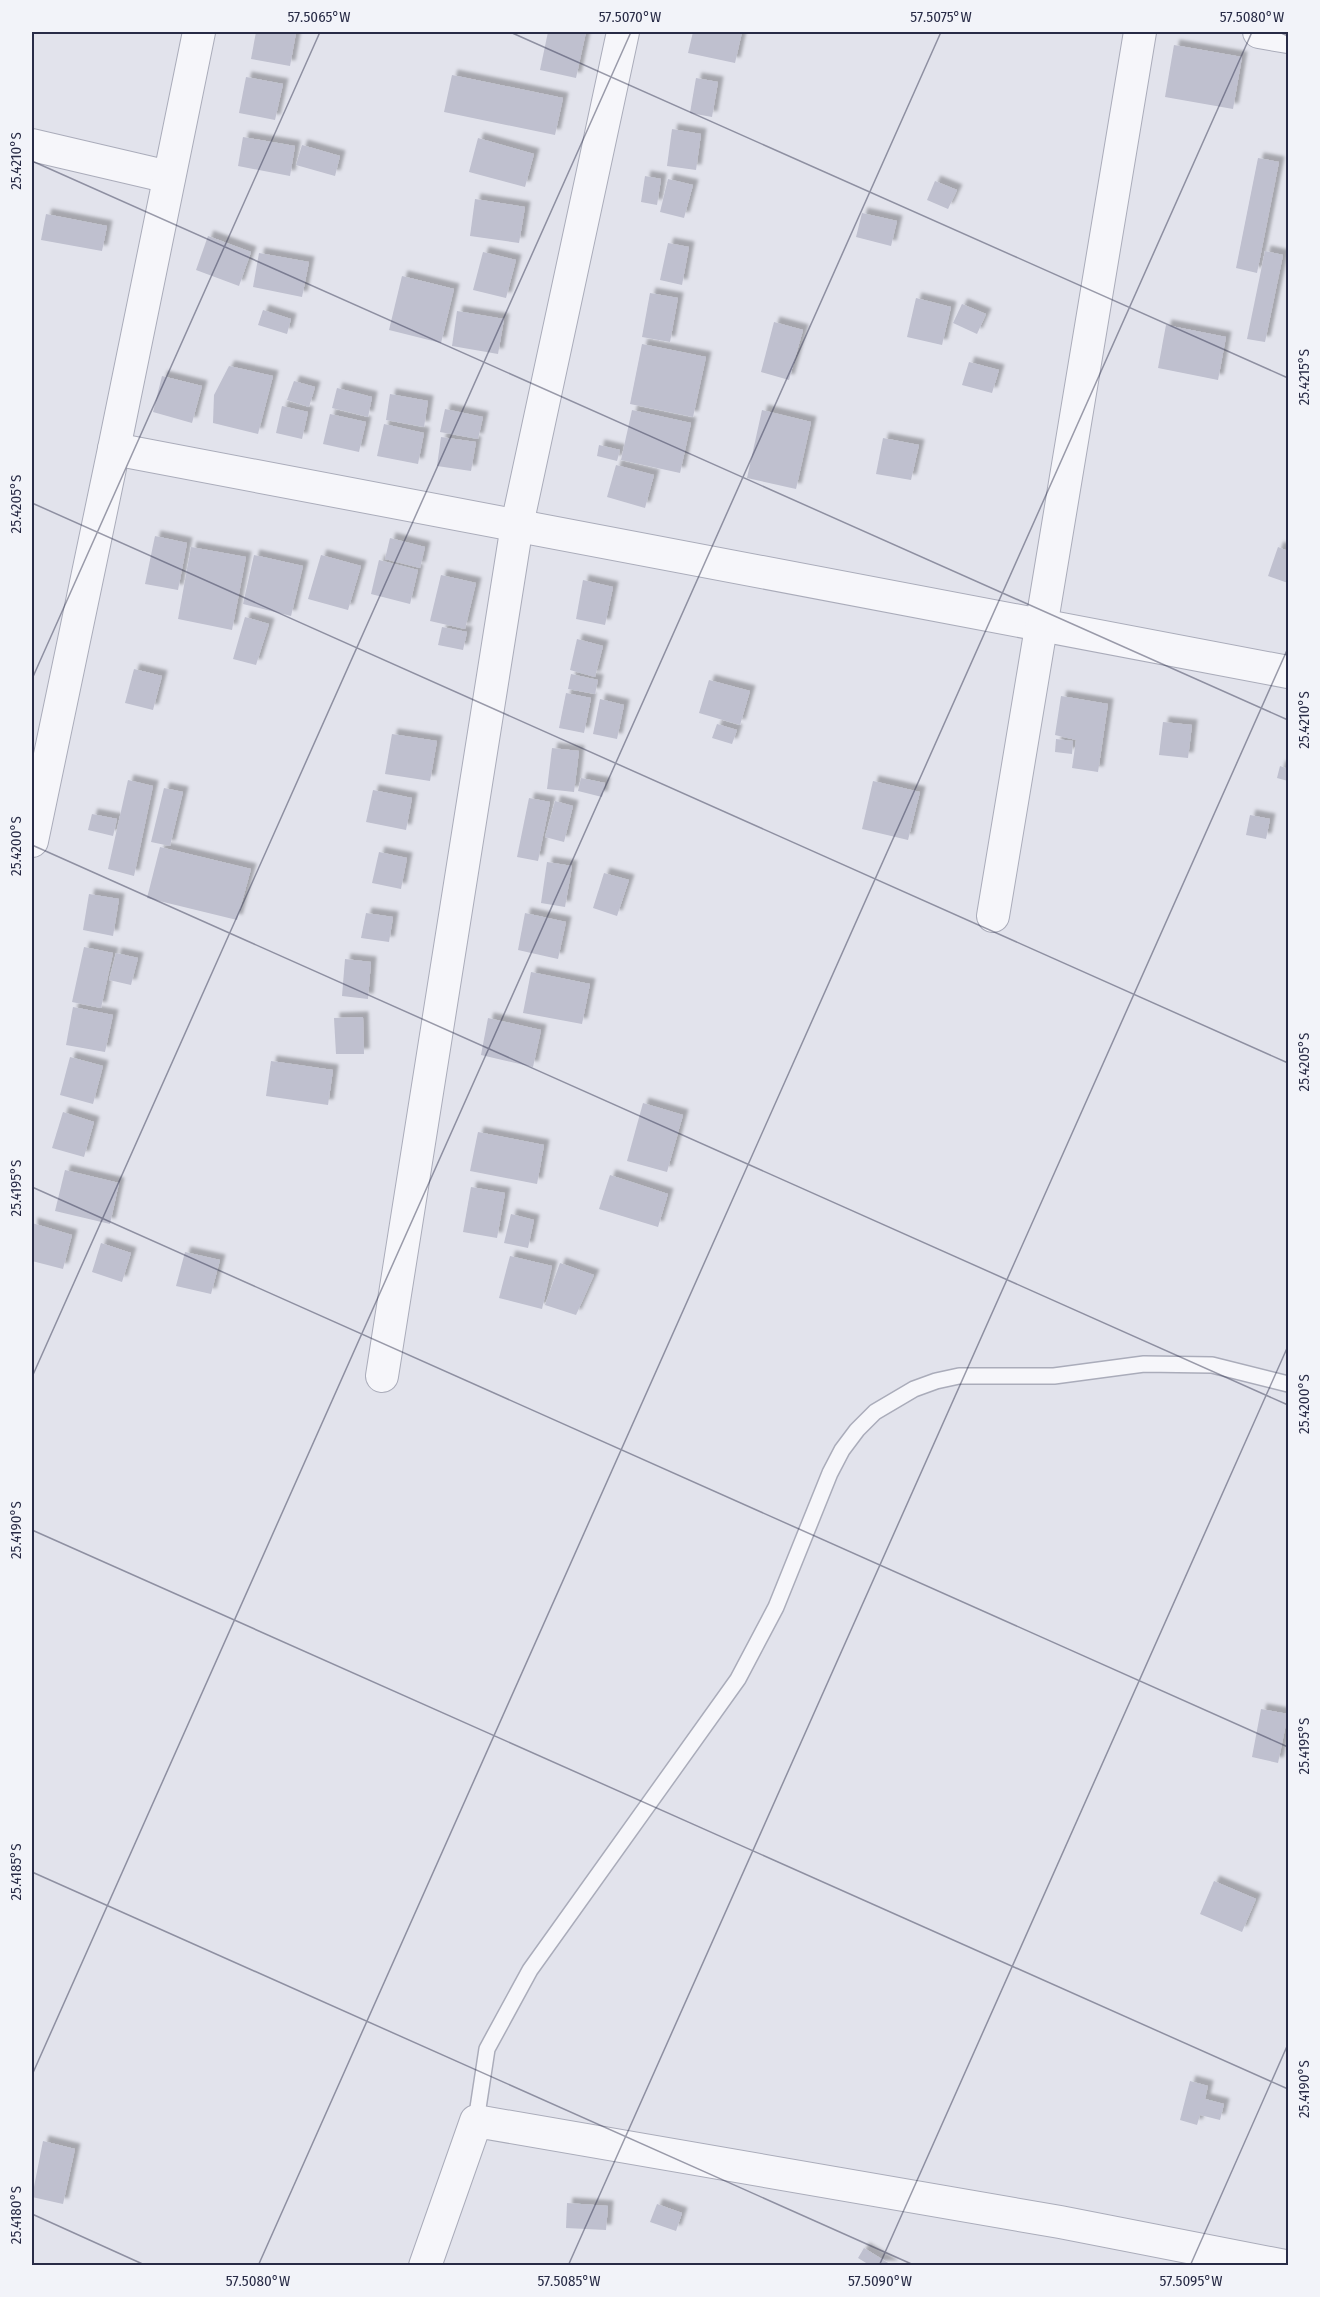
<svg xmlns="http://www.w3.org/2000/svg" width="1320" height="2297" font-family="'Fira Sans Condensed',sans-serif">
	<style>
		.building { fill: #bfc0cf; filter: url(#shadow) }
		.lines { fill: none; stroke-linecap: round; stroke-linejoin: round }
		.lane-casing { stroke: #aaacba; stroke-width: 18 }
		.street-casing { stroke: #aaacba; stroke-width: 34 }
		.lane { stroke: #f6f6fa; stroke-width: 15 }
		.street { stroke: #f6f6fa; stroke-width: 32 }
		.ticks { fill: none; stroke: #282b46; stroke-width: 1.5; stroke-opacity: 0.45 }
		.neatline { fill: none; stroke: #282b46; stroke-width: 2 }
		.ticks-label { font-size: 15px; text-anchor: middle; fill: #282b46 }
	</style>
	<defs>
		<filter id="shadow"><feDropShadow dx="5.5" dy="-5.5" stdDeviation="1.5" flood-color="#0004"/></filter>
	</defs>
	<rect width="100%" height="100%" fill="#e2e3ec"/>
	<g class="building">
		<path d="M256,32L296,33L290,66L251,59Z"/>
		<path d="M548,32H586L576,78L540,70Z"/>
		<path d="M693,32H742L735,63L688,53Z"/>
		<path d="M1174,45L1242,57L1233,109L1165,97Z"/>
		<path d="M452,75L563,98L555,135L444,112Z"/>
		<path d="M246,77L283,84L275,120L239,113Z"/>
		<path d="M696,78L718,82L712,117L690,113Z"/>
		<path d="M672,129L701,134L696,170L667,166Z"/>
		<path d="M243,137L295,146L290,176L238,166Z"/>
		<path d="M478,138L534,154L525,187L469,172Z"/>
		<path d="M302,145L340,156L335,176L296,165Z"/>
		<path d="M1258,158L1279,162L1257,273L1236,268Z"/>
		<path d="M645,176L661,179L657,205L641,202Z"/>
		<path d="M668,179L693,185L684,218L660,212Z"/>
		<path d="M935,181L957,190L948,209L927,200Z"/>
		<path d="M475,199L525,207L519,243L470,236Z"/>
		<path d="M862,213L897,221L891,246L856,237Z"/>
		<path d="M46,214L107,226L102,251L41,240Z"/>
		<path d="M208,236L251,252L239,286L196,270Z"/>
		<path d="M668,243L689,247L682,285L660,280Z"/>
		<path d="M1265,251L1283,255L1265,342L1247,339Z"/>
		<path d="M483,252L516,260L506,298L473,290Z"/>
		<path d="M259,253L309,262L302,297L253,287Z"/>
		<path d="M402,276L454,289L441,343L389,330Z"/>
		<path d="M650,293L678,298L670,342L642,337Z"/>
		<path d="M916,298L951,307L942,345L907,337Z"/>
		<path d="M962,304L986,314L977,334L953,323Z"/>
		<path d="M263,310L291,319L287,334L258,325Z"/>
		<path d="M457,311L504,319L498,354L452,346Z"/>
		<path d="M774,322L803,330L789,380L761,372Z"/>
		<path d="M1166,325L1226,337L1218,380L1158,368Z"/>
		<path d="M642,344L706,357L693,417L630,404Z"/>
		<path d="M969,362L999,370L992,393L962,385Z"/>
		<path d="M229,366L273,376L258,434L213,423L214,395Z"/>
		<path d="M162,376L202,386L192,423L153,412Z"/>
		<path d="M294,381L315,387L309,407L287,400Z"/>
		<path d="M337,388L372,397L368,417L332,408Z"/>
		<path d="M390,394L428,401L424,427L386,420Z"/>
		<path d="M282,406L308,412L302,439L276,433Z"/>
		<path d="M445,409L483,417L478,439L440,432Z"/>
		<path d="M632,410L691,423L680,473L621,460Z"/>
		<path d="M762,410L811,422L796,489L747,478Z"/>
		<path d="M330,414L366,422L359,452L323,444Z"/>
		<path d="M384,424L424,433L418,464L377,456Z"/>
		<path d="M441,437L476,442L471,471L437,466Z"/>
		<path d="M883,438L919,445L911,480L876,474Z"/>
		<path d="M599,445L620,450L617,461L597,456Z"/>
		<path d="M616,465L654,475L645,508L607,497Z"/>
		<path d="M155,536L187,543L178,590L145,584Z"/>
		<path d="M390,538L425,547L420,568L385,559Z"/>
		<path d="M191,547L246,557L232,630L178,619Z"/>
		<path d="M1278,547L1288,551V583L1268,576Z"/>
		<path d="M254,555L303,566L291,616L243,604Z"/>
		<path d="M321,555L361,566L348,610L308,599Z"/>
		<path d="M379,560L418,570L410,604L371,594Z"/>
		<path d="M441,575L476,583L465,629L430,621Z"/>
		<path d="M583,580L613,587L605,625L576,619Z"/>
		<path d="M245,617L269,624L256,665L233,659Z"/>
		<path d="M442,627L467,632L463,650L438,645Z"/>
		<path d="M577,639L603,646L595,677L570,670Z"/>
		<path d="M134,669L162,676L153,710L125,703Z"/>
		<path d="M571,674L598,680L595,694L568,689Z"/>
		<path d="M709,680L750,691L740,725L699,713Z"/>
		<path d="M566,693L591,698L584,733L559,728Z"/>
		<path d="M1061,696L1108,704L1098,772L1072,768L1076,740L1055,735Z"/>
		<path d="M600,699L624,705L617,739L593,734Z"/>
		<path d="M1163,722L1192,725L1188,758L1159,755Z"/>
		<path d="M717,724L737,730L732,744L712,738Z"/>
		<path d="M392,734L437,741L430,781L385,774Z"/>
		<path d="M1056,739L1073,741L1072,754L1055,752Z"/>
		<path d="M552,748L579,751L574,792L547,789Z"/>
		<path d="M1280,766L1288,769V781L1277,778Z"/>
		<path d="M581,778L605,783L602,797L578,791Z"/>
		<path d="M128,780L153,786L134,876L108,869Z"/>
		<path d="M873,781L920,792L908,840L862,829Z"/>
		<path d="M164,788L183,792L170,846L151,842Z"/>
		<path d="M373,790L412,798L406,830L366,822Z"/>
		<path d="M529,798L550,802L538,861L517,857Z"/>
		<path d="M555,801L573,806L564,842L545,837Z"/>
		<path d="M92,814L117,819L113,836L88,830Z"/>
		<path d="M1250,815L1270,819L1266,839L1246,835Z"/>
		<path d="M160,847L251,869L237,920L147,898Z"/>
		<path d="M379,852L407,858L401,889L372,883Z"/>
		<path d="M547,862L572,866L565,907L541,903Z"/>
		<path d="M604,873L629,880L617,916L593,908Z"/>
		<path d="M89,894L119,899L113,936L83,930Z"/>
		<path d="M366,913L393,917L389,942L361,938Z"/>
		<path d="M525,913L566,922L558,959L518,950Z"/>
		<path d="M84,947L113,953L101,1008L72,1002Z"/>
		<path d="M116,953L138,958L131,985L109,980Z"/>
		<path d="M345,959L371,962L368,999L342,996Z"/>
		<path d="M531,972L590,984L582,1024L523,1013Z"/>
		<path d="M73,1007L113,1015L105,1052L66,1045Z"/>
		<path d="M363,1017L364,1054H336L334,1018Z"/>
		<path d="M488,1018L541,1030L533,1067L481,1055Z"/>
		<path d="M70,1057L103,1066L93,1104L60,1095Z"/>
		<path d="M271,1061L333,1070L328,1105L266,1096Z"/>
		<path d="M643,1103L683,1115L667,1172L627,1161Z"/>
		<path d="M63,1112L94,1122L84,1157L52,1148Z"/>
		<path d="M478,1132L544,1145L537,1184L470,1171Z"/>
		<path d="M65,1170L119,1183L110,1224L55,1211Z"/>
		<path d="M610,1175L668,1194L658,1227L599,1209Z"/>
		<path d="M471,1187L505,1193L497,1238L463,1232Z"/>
		<path d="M511,1214L534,1220L528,1248L504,1243Z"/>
		<path d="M32,1223L72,1235L63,1269L32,1261Z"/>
		<path d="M101,1243L131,1253L122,1282L92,1272Z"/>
		<path d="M185,1252L220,1260L211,1294L176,1286Z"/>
		<path d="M510,1256L552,1266L542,1309L499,1298Z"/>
		<path d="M560,1263L594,1275L576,1315L545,1305Z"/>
		<path d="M1261,1709L1288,1714L1278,1763L1252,1757Z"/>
		<path d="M1214,1881L1256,1899L1242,1932L1200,1914Z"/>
		<path d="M1190,2081L1208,2086L1205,2099L1224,2104L1220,2120L1200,2115L1197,2125L1180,2120Z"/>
		<path d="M43,2141L75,2149L63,2204L32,2197Z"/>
		<path d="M567,2203L608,2206L606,2230L566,2228Z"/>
		<path d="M657,2204L682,2213L676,2231L650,2222Z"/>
		<path d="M864,2248L893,2266H871L858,2258Z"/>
	</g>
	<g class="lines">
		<g class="lane-casing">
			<path id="lane" d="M476,2121L487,2049L530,1970L738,1679L776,1607L830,1473L842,1450L857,1430L875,1412L914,1389L936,1381L959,1376H1054L1144,1364L1212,1365L1288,1384"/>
		</g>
		<g class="street-casing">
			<g id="street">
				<path d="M1259,32L1288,37"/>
				<path d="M32,145L169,177"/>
				<path d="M114,449L1288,672"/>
				<path d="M32,841L114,449L199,32"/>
				<path d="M993,916L1140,32"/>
				<path d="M382,1376L517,525L623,32"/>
				<path d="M425,2266L476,2121L1060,2222L1285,2266"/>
			</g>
		</g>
		<use href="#lane" class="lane"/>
		<use href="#street" class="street"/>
	</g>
	<path class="ticks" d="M510,32L1288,378M1279,32L1288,36M32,161L1288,720M32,503L1288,1063M32,679L320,32M32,845L1288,1405M32,1187L1288,1747M32,1377L631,32M32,1530L1288,2089M32,1872L916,2266M32,2075L941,32M32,2214L147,2266M258,2266L1252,32M568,2266L1288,648M879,2266L1288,1346M1190,2266L1288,2044"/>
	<rect width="1320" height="2297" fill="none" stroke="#f2f3f9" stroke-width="66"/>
	<rect x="33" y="33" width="1254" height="2231" class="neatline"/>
	<g class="ticks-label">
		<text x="319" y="22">57.5065°W</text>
		<text x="630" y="22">57.5070°W</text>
		<text x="941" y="22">57.5075°W</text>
		<text x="1252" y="22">57.5080°W</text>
		<text transform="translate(16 161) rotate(-90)" y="5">25.4210°S</text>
		<text transform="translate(1304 377) rotate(-90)" y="5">25.4215°S</text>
		<text transform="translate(16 504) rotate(-90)" y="5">25.4205°S</text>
		<text transform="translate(1304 720) rotate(-90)" y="5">25.4210°S</text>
		<text transform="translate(16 846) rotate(-90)" y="5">25.4200°S</text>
		<text transform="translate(1304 1062) rotate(-90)" y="5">25.4205°S</text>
		<text transform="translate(16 1188) rotate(-90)" y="5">25.4195°S</text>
		<text transform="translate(1304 1404) rotate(-90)" y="5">25.4200°S</text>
		<text transform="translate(16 1530) rotate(-90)" y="5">25.4190°S</text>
		<text transform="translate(1304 1746) rotate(-90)" y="5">25.4195°S</text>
		<text transform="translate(16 1872) rotate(-90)" y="5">25.4185°S</text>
		<text transform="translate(1304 2089) rotate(-90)" y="5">25.4190°S</text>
		<text transform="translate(16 2215) rotate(-90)" y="5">25.4180°S</text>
		<text x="258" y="2286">57.5080°W</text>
		<text x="569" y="2286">57.5085°W</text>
		<text x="880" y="2286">57.5090°W</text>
		<text x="1191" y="2286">57.5095°W</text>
	</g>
</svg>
